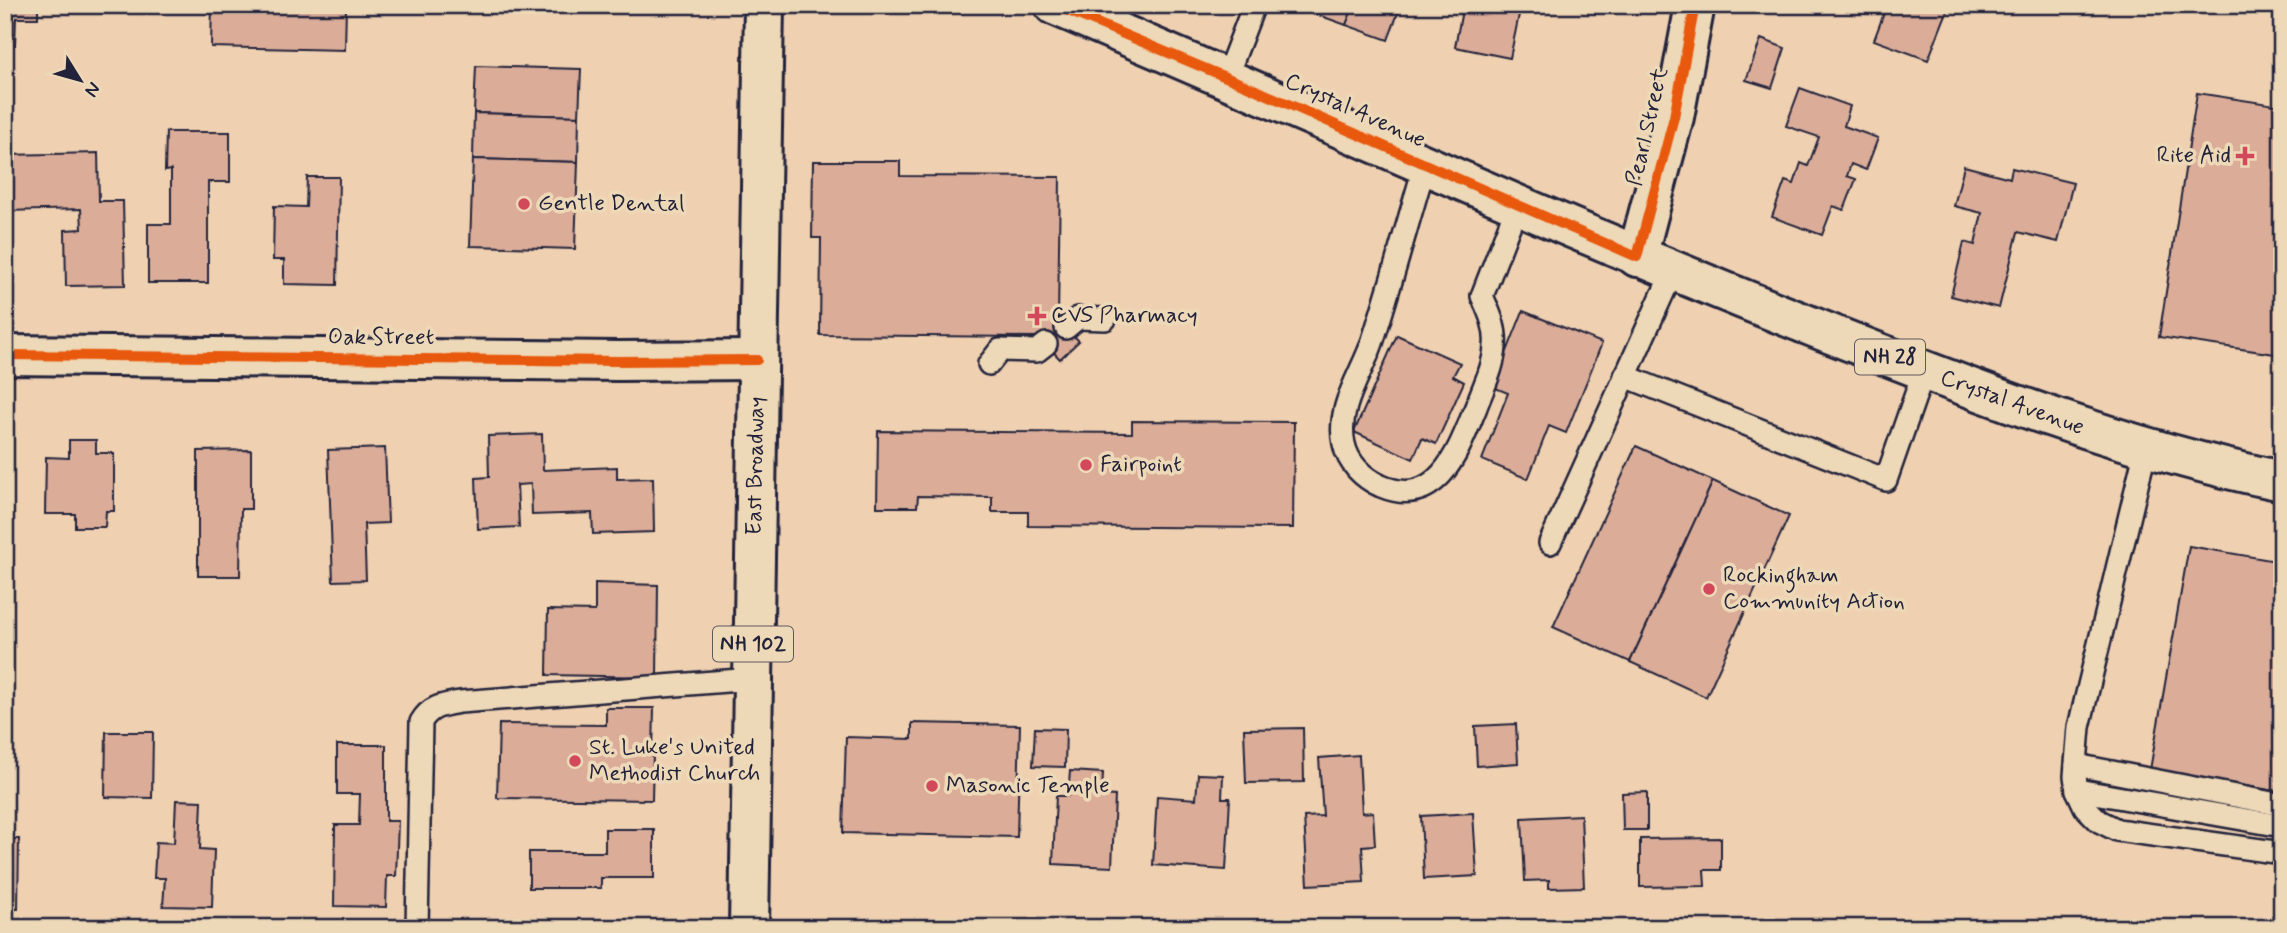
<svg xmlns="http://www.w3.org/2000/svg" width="2287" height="933" font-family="Mynerve,sans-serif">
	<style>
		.building { fill: #dbad99; stroke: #22223b; stroke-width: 2 }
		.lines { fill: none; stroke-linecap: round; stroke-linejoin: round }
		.lane-casing { stroke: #22223b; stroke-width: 26 }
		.street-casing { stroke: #22223b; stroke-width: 44 }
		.primary-casing { stroke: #22223b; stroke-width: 44 }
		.lane { stroke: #edd8b7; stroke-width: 21 }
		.street { stroke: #edd8b7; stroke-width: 38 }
		.primary { stroke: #edd8b7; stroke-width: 38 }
		.cycleway-casing { stroke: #edd8b7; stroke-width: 15 }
		.cycleway { stroke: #e8590c; stroke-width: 10 }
		.poi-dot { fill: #d1495b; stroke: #edd8b7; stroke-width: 2.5 }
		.labels { text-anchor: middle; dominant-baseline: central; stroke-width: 7; stroke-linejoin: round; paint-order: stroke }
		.shield { fill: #edd8b7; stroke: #5f5960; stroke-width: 2 }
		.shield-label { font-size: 21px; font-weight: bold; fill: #22223b }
		.street-label { font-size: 23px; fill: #22223b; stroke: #edd8b7 }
		.poi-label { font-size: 23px; fill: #22223b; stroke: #edd8b7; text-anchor: start }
	</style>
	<rect width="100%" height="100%" fill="#efd1b2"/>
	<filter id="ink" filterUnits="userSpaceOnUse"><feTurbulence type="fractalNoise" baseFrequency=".0143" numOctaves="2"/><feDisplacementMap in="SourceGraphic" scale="14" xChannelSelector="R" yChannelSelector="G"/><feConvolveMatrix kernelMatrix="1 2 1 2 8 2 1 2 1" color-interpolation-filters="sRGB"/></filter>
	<g filter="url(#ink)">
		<g class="building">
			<path d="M5,5H38V18H16L15,45H5Z"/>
			<path d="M212,5H346L345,50L211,47Z"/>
			<path d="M1306,5H1354L1346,25L1304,10Z"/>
			<path d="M1354,5H1401L1388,40L1346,25Z"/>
			<path d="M1463,5H1521L1510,58L1455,47Z"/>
			<path d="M1887,5H1937L1948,9L1928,60L1874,40Z"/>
			<path d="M1761,39L1785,48L1772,88L1746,80Z"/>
			<path d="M476,66L581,69L579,116L474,113Z"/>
			<path d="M1800,88L1850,106L1844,126L1878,138L1866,170L1851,164L1847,176L1856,179L1844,210L1833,206L1822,235L1772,217L1785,181L1794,184L1801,163L1808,166L1819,137L1786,126Z"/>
			<path d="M2197,93L2282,106V355L2159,337Z"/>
			<path d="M474,113L579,116L578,162L473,159Z"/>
			<path d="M166,132H230V182H208V283H148V224H171V170L165,171Z"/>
			<path d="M98,153L99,201H123L125,285L66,286L65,230L82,229L81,209L5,211V155Z"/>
			<path d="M473,159L578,162L575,249L470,246Z"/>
			<path d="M813,161H900V176L1060,177L1058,320L1079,341L1060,359L1039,337L820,335L821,238H812Z"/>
			<path d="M1964,166L2010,178L2012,168L2073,183L2058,242L2018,232L1999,308L1951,296L1964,242L1975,245L1982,213L1954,206Z"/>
			<path d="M307,177H339L337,285L284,284V260H273L274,206L306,207Z"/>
			<path d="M1523,311L1602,343L1566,433L1549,426L1528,479L1482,460L1508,393L1493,387Z"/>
			<path d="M1397,335L1460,363L1453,376L1464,382L1436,444L1422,438L1413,459L1354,432Z"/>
			<path d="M1132,421L1294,422L1293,528L1028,526V512H992V497L918,496L917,507H877L878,431L1132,433Z"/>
			<path d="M542,434L543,470L617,467V479L653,478L654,532L593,534L592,513L532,515L531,484L517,485L519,527L478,529L476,478L489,477L488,436Z"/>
			<path d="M69,440H96V453H114V511H106L105,527H75V514H45L46,457L69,458Z"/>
			<path d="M1636,446L1713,481L1630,662L1553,627Z"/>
			<path d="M385,448L388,523L364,524L366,580L333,581L328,450Z"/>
			<path d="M251,450V509H241L240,576H198V451Z"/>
			<path d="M1713,481L1789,516L1706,697L1630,662Z"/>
			<path d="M2189,546L2282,562V792L2150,770Z"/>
			<path d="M595,583L658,585L657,677L547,675L548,610L595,611Z"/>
			<path d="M606,708H654L652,800L497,798L499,724L606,725Z"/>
			<path d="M912,723L1020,725L1017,837L843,833L846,737L912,739Z"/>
			<path d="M1516,724L1518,763L1477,766L1475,726Z"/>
			<path d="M1035,728L1066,729L1065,767L1033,766Z"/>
			<path d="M1303,728L1304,782L1246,783L1244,729Z"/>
			<path d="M106,732H153L152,798L105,797Z"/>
			<path d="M337,745H386V821H398L396,876H387L386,907L334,906L335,825H359L360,794H337Z"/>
			<path d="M1359,755L1362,813L1373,812L1375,845L1362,846L1364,882L1308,885L1304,817L1323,816L1319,758Z"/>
			<path d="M1070,771L1103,773L1102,795L1115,796L1112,867L1053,864L1056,796H1068Z"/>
			<path d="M1198,774L1223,775L1222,798H1230L1226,870L1153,865L1157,796L1196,799Z"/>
			<path d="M1647,792V830H1623L1622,793Z"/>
			<path d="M176,800L202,801L200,849L214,850L212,907L163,906L165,878H154L156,842L174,843Z"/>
			<path d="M1473,813L1477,876L1424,879L1421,816Z"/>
			<path d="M1581,815L1584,887L1549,888V880L1525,881L1522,818Z"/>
			<path d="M5,823H8V839H19L18,909H5Z"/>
			<path d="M605,829H654V878H601V888H529V852H605Z"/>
			<path d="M1721,838V870H1704L1705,886L1640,887V839Z"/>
		</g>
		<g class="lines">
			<g class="lane-casing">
				<g id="lane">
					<path d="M1226,78L1254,5"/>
					<path d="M1425,165C1407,224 1391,285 1372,343C1361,375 1336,408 1344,444C1348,463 1363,478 1381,486C1439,510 1459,449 1476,407C1483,388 1494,367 1495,346C1497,328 1489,312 1482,296L1517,206"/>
					<path d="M1066,328L1078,318L1105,319"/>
					<path d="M989,364L1000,350L1037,351L1046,344"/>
					<path d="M1625,376L1886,480L1924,371"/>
					<path d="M2146,448L2079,727L2075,776L2077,790L2085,807L2099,821L2117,830L2282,853"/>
					<path d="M1550,543L1673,271"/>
					<path d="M2076,765L2282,805"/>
					<path d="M2077,790L2282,826"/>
					<path d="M417,928L421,722C430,706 443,705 460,702L752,679"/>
				</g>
			</g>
			<g class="street-casing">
				<g id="street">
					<path d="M1637,257L1674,117L1695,5"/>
					<path d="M5,355L618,361L757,360"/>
				</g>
			</g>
			<g class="primary-casing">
				<g id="primary">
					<path d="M1054,5C1303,110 1548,222 1798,321C1957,384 2114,447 2282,481"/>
					<path d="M749,928L764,5"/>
				</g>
			</g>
			<use href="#lane" class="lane"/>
			<use href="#street" class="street"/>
			<use href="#primary" class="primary"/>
			<g class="cycleway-casing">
				<g id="cycleway">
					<path d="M1054,5L1247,86L1637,257L1674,117L1695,5"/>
					<path d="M5,355L618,361L757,360"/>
				</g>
			</g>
			<use href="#cycleway" class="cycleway"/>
		</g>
	</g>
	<g class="poi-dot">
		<path d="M2241.5 145.5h7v7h7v7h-7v7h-7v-7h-7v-7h7z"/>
		<circle cx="524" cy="204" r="7"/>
		<path d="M1033.5 305.5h7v7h7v7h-7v7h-7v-7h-7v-7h7z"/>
		<circle cx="1086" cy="465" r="7"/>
		<circle cx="1709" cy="589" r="7"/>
		<circle cx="575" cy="761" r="7"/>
		<circle cx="932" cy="786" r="7"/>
	</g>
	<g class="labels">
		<g class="shield">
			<rect x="1855" y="339.5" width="70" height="35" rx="5"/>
			<rect x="713" y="626.5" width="80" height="35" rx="5"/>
		</g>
		<g class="shield-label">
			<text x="1890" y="357">NH 28</text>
			<text x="753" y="644">NH 102</text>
		</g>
		<g class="street-label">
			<text transform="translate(1355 111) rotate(24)">Crystal Avenue</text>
			<text transform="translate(1648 127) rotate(-77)">Pearl Street</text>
			<text x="381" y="338">Oak Street</text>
			<text transform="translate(2012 403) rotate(20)">Crystal Avenue</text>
			<text transform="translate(756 466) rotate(-89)">East Broadway</text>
		</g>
		<g class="poi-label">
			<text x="2231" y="156" text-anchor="end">Rite Aid</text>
			<text x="538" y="204">Gentle Dental</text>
			<text x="1051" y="316">CVS Pharmacy</text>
			<text x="1100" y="465">Fairpoint</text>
			<text x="1723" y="576">Rockingham<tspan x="1723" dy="26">Community Action</tspan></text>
			<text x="589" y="748">St. Luke's United<tspan x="589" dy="26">Methodist Church</tspan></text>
			<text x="946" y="786">Masonic Temple</text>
		</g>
	</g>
	<rect width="2287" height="933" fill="none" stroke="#edd8b7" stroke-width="28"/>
	<rect x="14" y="14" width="2259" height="905" fill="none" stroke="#22223b" stroke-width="2.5" filter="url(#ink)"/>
	<g transform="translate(80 80) rotate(127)" stroke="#edd8b7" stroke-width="5" paint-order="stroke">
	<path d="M0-5L12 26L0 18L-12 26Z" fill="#22223b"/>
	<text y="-10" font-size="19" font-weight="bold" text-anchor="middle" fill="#22223b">N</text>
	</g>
</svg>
